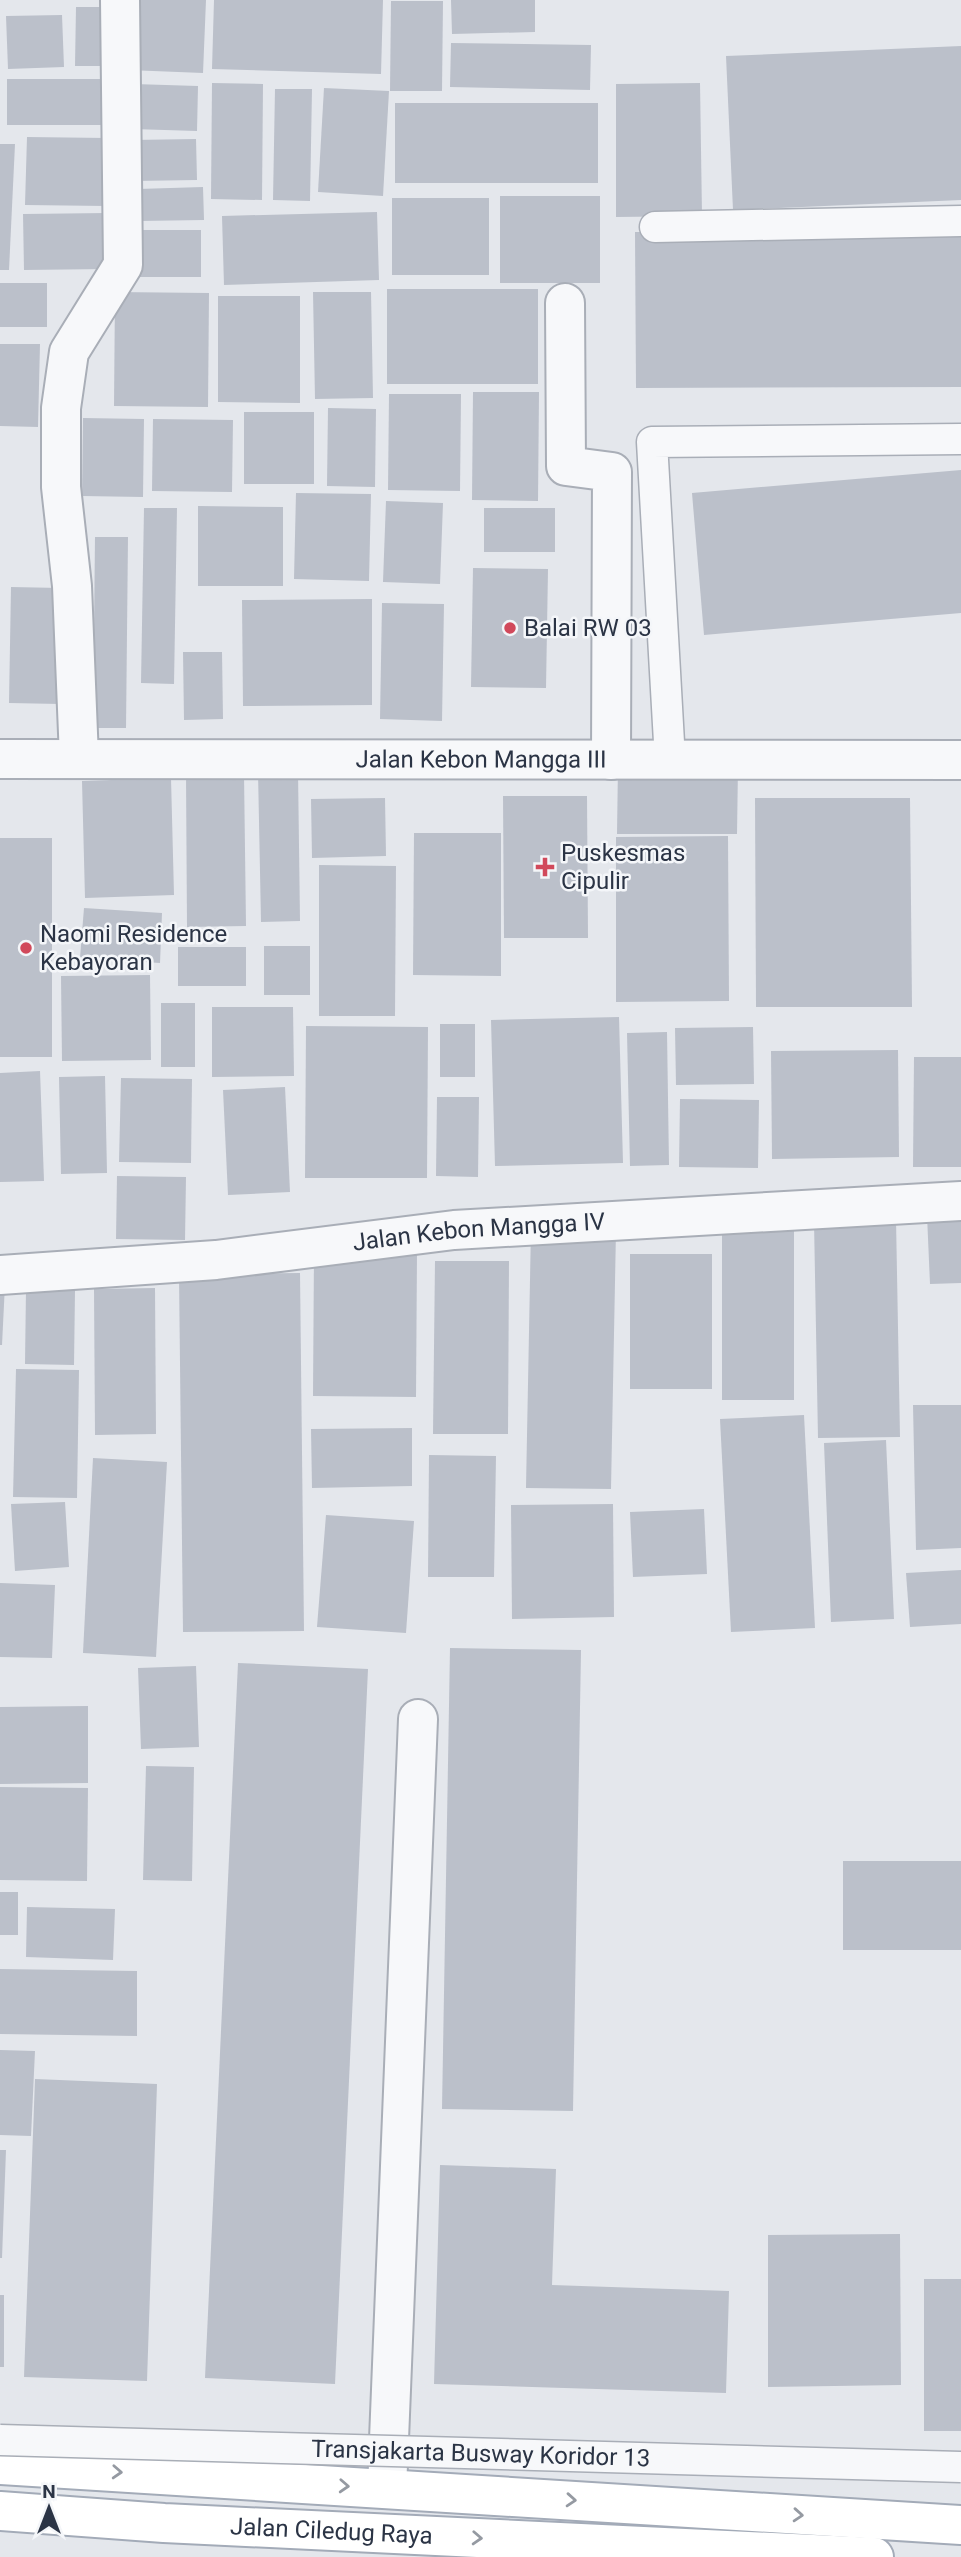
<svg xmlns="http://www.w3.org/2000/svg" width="961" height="2557" font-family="Roboto,sans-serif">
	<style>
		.building { fill: #bbc0ca }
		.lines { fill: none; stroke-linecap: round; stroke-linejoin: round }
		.lane-casing { stroke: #a9aeb7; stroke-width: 33 }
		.street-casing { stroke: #a9aeb7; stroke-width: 42 }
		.primary-casing { stroke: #a3abb8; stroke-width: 42 }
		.lane { stroke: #f7f8fa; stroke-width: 30 }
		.street { stroke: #f7f8fa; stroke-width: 38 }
		.primary { stroke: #fff; stroke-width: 38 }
		.lane-bridge-casing { stroke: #a9aeb7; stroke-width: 33; stroke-linecap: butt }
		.lane-bridge { stroke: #f7f8fa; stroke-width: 30 }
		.oneway { stroke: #959aa2 }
		.poi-dot { fill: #d1495b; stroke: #f4f6f9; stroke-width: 2.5 }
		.labels { text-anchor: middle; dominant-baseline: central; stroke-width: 5; stroke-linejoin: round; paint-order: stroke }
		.poi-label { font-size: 24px; fill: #2b3445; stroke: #f4f6f9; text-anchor: start }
		.street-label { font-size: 24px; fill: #2b3445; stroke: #f4f6f9 }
	</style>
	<rect width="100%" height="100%" fill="#e4e7ec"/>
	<g class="building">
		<path d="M130,0H206L203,73L128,70Z"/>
		<path d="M214,0H383L381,74L212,69Z"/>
		<path d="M451,0H535V32L452,34Z"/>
		<path d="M391,1H443L442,91H390Z"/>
		<path d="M76,7H111V66H75Z"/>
		<path d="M62,15L64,67L8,69L6,16Z"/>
		<path d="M451,43L591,45L590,90L450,87Z"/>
		<path d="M961,46V200L733,210L726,56Z"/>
		<path d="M7,79H109L110,125H7Z"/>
		<path d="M212,83L263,84L262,200L211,199Z"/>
		<path d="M700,83L702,216L616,217V84Z"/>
		<path d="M134,84L198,86L197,131L132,129Z"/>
		<path d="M324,88L389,91L383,196L318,192Z"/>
		<path d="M275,89H312L310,201L273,200Z"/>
		<rect x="395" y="103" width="203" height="80"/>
		<path d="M27,137L107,138L106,206L25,205Z"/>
		<path d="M196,139L197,180L133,181L132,140Z"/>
		<path d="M0,144H15L9,270H0Z"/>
		<path d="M203,187L204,220L139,221L138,189Z"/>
		<rect x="500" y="196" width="100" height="87"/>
		<rect x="392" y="198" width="97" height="77"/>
		<path d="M377,212L379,280L224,285L222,216Z"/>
		<path d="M107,213V269L24,270L23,214Z"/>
		<rect x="135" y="230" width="66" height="47"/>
		<path d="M961,231V387L636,388L635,232Z"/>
		<rect x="0" y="283" width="47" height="44"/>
		<rect x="387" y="289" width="151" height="95"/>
		<path d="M115,292L209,293L208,407L114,406Z"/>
		<path d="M313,292H371L373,398L315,399Z"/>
		<path d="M218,296H300V403L218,402Z"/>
		<path d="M0,344H40L38,427L0,426Z"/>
		<path d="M473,392H539L538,501L472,500Z"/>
		<path d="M389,394H461L460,491L388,490Z"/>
		<path d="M328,408L376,409L375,487L327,486Z"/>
		<rect x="244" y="412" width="70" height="72"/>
		<path d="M83,418L144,419L143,497L82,496Z"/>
		<path d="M153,419L233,420L232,492L152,491Z"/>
		<path d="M961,470V613L704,635L692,493Z"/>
		<path d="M296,493L371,494L369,581L294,579Z"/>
		<path d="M386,501L443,503L440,584L383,582Z"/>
		<path d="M198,506L283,507V586H198Z"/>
		<path d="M144,508H177L174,684L141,683Z"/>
		<rect x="484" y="508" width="71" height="44"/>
		<path d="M95,537H128L126,728H93Z"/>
		<path d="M473,568L548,569L546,688L471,687Z"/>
		<path d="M11,587L61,588L60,704L9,703Z"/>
		<path d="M372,599V705L243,706L242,600Z"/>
		<path d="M382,603L444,604L442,721L380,719Z"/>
		<path d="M183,652H222L223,719L184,720Z"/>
		<path d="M618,765L738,766L737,834H617Z"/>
		<path d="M258,771H298L300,921L261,922Z"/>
		<path d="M186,774H244L246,926L187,927Z"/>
		<path d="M171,778L174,895L85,898L82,781Z"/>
		<path d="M503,796H587L588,938H504Z"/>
		<path d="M385,798L386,856L312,858L311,799Z"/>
		<path d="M755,798H910L912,1007H756Z"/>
		<path d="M414,833H501V976L413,975Z"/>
		<path d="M728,836L729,1001L616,1002V837Z"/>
		<rect x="0" y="838" width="52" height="219"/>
		<path d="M319,865L396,866L395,1016H319Z"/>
		<path d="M84,908L162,913L160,963L80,958Z"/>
		<rect x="264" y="946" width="46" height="49"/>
		<rect x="178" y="947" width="68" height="39"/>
		<path d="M150,975L151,1060L62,1061L61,976Z"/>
		<rect x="161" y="1003" width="34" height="64"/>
		<path d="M212,1007H293L294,1076L212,1077Z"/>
		<path d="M619,1017L623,1163L495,1166L491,1020Z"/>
		<rect x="440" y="1024" width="35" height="53"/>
		<path d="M306,1026L428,1027L427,1178H305Z"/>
		<path d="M753,1027L754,1084L676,1085L675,1028Z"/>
		<path d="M667,1032L669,1165L630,1166L627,1033Z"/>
		<path d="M898,1050L899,1157L772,1159L771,1051Z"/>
		<path d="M914,1057H961V1167H913Z"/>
		<path d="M40,1071L44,1181L0,1182V1073Z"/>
		<path d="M105,1076L107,1173L61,1174L59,1077Z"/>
		<path d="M121,1078L192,1079L191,1163L119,1162Z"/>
		<path d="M285,1087L290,1192L228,1195L223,1090Z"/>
		<path d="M437,1097H479L478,1177L436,1176Z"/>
		<path d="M680,1099L759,1100L758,1168L679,1167Z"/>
		<path d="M117,1176L186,1177L185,1240L116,1239Z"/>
		<path d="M961,1214V1283L930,1284L927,1215Z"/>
		<rect x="722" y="1219" width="72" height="181"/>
		<path d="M896,1219L900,1437L818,1438L814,1221Z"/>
		<path d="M531,1228L616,1230L611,1489L526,1488Z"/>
		<path d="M314,1251L417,1252L416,1397L313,1396Z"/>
		<rect x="630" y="1254" width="82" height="135"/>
		<path d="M435,1261H509L508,1434H433Z"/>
		<path d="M300,1273L304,1631L183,1632L179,1274Z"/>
		<path d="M0,1284H5L2,1345H0Z"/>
		<path d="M155,1288L156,1434L95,1435L94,1289Z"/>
		<path d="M26,1289L75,1290L74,1365L25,1364Z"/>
		<path d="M16,1369L79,1370L77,1498L13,1497Z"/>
		<path d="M913,1405H961V1548L916,1550Z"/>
		<path d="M804,1415L815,1628L731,1632L720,1419Z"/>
		<path d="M412,1428V1486L312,1488L311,1429Z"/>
		<path d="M886,1440L894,1619L831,1622L824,1443Z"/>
		<path d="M429,1455L496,1456L494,1577H428Z"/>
		<path d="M93,1458L167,1462L156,1657L83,1653Z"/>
		<path d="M65,1502L69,1567L15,1571L11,1504Z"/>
		<path d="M613,1504L614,1617L512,1619L511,1505Z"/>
		<path d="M704,1509L707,1574L633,1577L630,1512Z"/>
		<path d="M326,1515L414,1521L406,1633L317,1627Z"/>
		<path d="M961,1570V1624L910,1627L906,1573Z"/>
		<path d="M0,1583L55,1585L52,1658L0,1657Z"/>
		<path d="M450,1648L581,1650L573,2111L442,2109Z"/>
		<path d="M238,1663L368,1669L335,2384L205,2378Z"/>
		<path d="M196,1666L199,1747L141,1749L138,1668Z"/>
		<path d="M88,1706V1783L0,1784V1707Z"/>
		<path d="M146,1766L194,1767L192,1881L143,1880Z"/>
		<path d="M0,1787L88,1788L87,1881L0,1880Z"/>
		<rect x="843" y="1861" width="118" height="89"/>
		<rect x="0" y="1892" width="18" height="43"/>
		<path d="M27,1907L115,1909L113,1960L26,1957Z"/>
		<path d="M0,1969L137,1971V2036L0,2034Z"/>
		<path d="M0,2050L35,2051L31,2136L0,2135Z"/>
		<path d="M35,2079L157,2084L147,2381L24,2377Z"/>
		<path d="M0,2150H6L2,2258H0Z"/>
		<path d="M440,2165L556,2169L552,2285L729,2291L726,2393L434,2384Z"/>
		<path d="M900,2234L901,2385L768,2387V2235Z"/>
		<rect x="924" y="2279" width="37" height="152"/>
		<rect x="0" y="2295" width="4" height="72"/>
	</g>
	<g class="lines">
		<g class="lane-casing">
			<g id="lane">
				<path d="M655,227L961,221"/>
				<path d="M670,760L652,442L961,439"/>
			</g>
		</g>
		<g class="street-casing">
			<g id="street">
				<path d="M565,303L566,466L612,472L611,760"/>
				<path d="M79,758L72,586L61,487V408L69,352L123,265L120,0"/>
				<path id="s1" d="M0,759L961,760"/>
				<path id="s2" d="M0,1275L216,1260L454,1230L961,1201"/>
				<path d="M387,2489L418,1719"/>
			</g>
		</g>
		<g class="primary-casing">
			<g id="primary">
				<path d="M0,2465L961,2525"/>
				<path id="s3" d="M0,2511L164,2523L874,2557"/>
			</g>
		</g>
		<use href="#lane" class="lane"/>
		<use href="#street" class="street"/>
		<use href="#primary" class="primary"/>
		<g class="lane-bridge-casing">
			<g id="lane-bridge">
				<path id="s4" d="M0,2440L961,2467"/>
			</g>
		</g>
		<use href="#lane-bridge" class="lane-bridge"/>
	</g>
	<defs><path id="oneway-chevron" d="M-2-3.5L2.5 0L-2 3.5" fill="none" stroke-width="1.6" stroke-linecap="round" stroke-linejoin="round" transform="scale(1.75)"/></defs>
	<g class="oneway">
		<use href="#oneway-chevron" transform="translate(117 2472) rotate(3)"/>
		<use href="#oneway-chevron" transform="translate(344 2486) rotate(3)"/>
		<use href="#oneway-chevron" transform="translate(571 2500) rotate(4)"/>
		<use href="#oneway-chevron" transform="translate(798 2515) rotate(4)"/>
		<use href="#oneway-chevron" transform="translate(477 2538) rotate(3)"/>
	</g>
	<g class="poi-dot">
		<circle cx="510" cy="628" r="7"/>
		<path d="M541.5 856.5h7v7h7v7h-7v7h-7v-7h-7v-7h7z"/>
		<circle cx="26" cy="948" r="7"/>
	</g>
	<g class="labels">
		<g class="poi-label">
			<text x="524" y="628">Balai RW 03</text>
			<text x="561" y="853">Puskesmas<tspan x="561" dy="28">Cipulir</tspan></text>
			<text x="40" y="934">Naomi Residence<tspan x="40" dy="28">Kebayoran</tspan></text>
		</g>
		<g class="street-label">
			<text stroke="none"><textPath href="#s1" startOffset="481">Jalan Kebon Mangga III</textPath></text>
			<text stroke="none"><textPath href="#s2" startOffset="481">Jalan Kebon Mangga IV</textPath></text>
			<text stroke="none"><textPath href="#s4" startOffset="481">Transjakarta Busway Koridor 13</textPath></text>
			<text stroke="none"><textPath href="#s3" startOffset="332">Jalan Ciledug Raya</textPath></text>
		</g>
	</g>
	<g transform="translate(49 2508)" stroke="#f4f6f9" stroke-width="5" paint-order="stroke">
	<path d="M0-5L12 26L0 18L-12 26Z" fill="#2b3445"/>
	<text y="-10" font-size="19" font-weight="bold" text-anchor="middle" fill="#2b3445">N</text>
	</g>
</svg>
